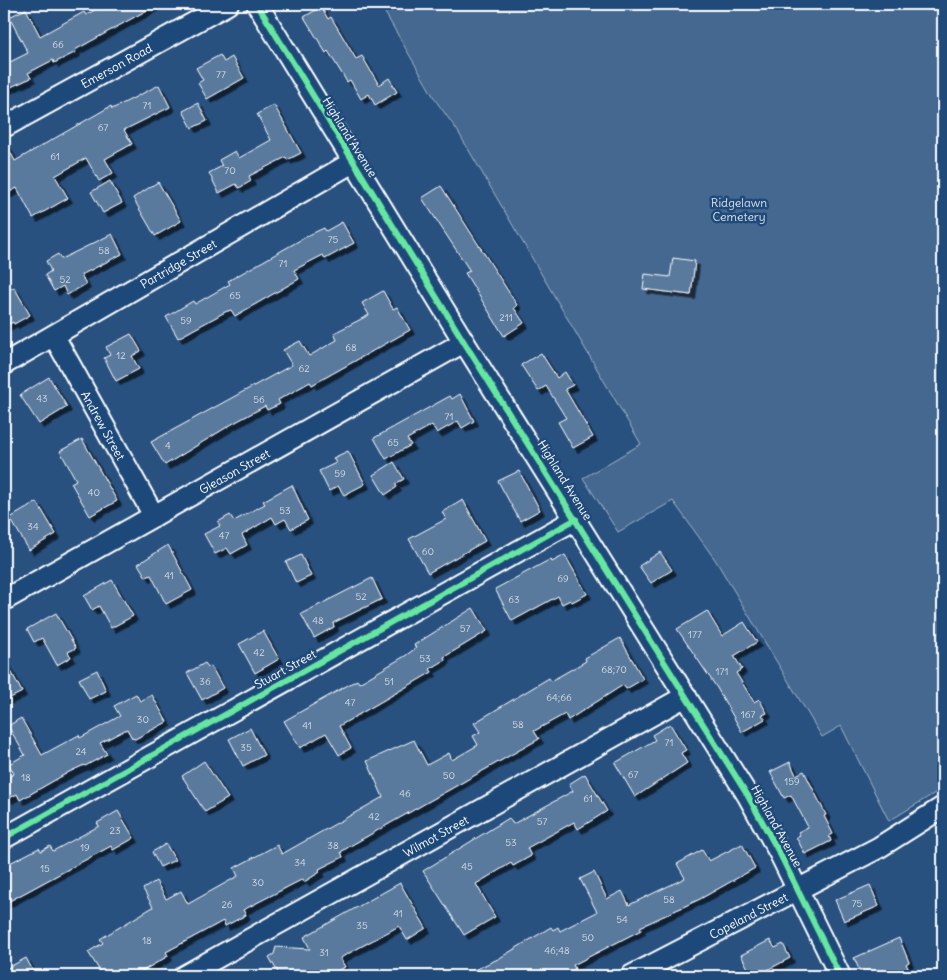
<svg xmlns="http://www.w3.org/2000/svg" width="947" height="980" font-family="Delius,sans-serif">
	<style>
		.green { fill: #446890; stroke: #a2b4c8 }
		.building { fill: #5a7a9d; stroke: #fff; filter: url(#shadow) }
		.lines { fill: none; stroke-linecap: round; stroke-linejoin: round }
		.minor-casing { stroke: #fff; stroke-width: 24 }
		.minor { stroke: #1f4a7a; stroke-width: 20 }
		.cycleway-casing { stroke: #1f4a7a; stroke-width: 9 }
		.cycleway { stroke: #66e7a1; stroke-width: 6 }
		.labels { text-anchor: middle; dominant-baseline: central; stroke-width: 5; stroke-linejoin: round; paint-order: stroke }
		.number-label { font-size: 10px; fill: #d6dee6 }
		.street-label { font-size: 12px; fill: #fff; stroke: #1f4a7a }
		.park-label { font-size: 12px; fill: #dae1e9; stroke: #1f4a7a }
	</style>
	<defs>
		<filter id="shadow"><feDropShadow dx="4.5" dy="4.5" stdDeviation="0" flood-color="#0009"/></filter>
	</defs>
	<rect width="100%" height="100%" fill="#28517f"/>
	<filter id="ink" filterUnits="userSpaceOnUse"><feTurbulence type="fractalNoise" baseFrequency=".02" numOctaves="2"/><feDisplacementMap in="SourceGraphic" scale="10" xChannelSelector="R" yChannelSelector="G"/><feConvolveMatrix kernelMatrix="1 2 1 2 8 2 1 2 1" color-interpolation-filters="sRGB"/></filter>
	<g filter="url(#ink)">
		<path class="green" d="M380,4H943V788L889,821L841,726L822,737L716,561L673,501L618,532L583,478L641,444L457,130L436,101Z"/>
		<g class="building">
			<path d="M105,4H158L75,50L76,52L54,63L53,60L28,73L31,78L4,90V65L28,53L9,17L26,9L40,36L84,12L86,15Z"/>
			<path d="M321,7L328,19L331,17L356,59L362,56L379,85L389,78L397,92L375,105L369,94L361,99L350,80L347,82L328,51L326,53L304,17Z"/>
			<path d="M220,55L224,62L232,57L244,78L207,99L198,83L203,80L196,68Z"/>
			<path d="M159,85L170,107L124,130L132,144L105,159L113,173L99,181L86,158L55,176L68,198L33,218L17,188L4,195V140L15,161L111,106L112,109Z"/>
			<path d="M198,103L207,121L192,128L183,111Z"/>
			<path d="M274,105L301,153L287,160L286,157L249,176L251,181L239,188L236,184L219,193L209,173L222,166L219,160L235,151L239,158L271,140L257,114Z"/>
			<path d="M110,181L122,203L103,213L91,192Z"/>
			<path d="M158,182L181,221L155,236L133,198Z"/>
			<path d="M441,186L517,305L514,308L524,323L504,336L465,273L470,271L422,198Z"/>
			<path d="M342,222L354,243L325,259L323,255L294,270L299,279L235,316L231,310L225,312L178,338L166,317L193,301L195,304L230,284L228,281L311,234L324,228L326,231Z"/>
			<path d="M112,234L122,254L81,275L86,284L67,295L63,286L54,291L45,275L51,271L46,261L58,254L61,259Z"/>
			<path d="M673,258L695,261L691,295L643,289L645,274L670,277Z"/>
			<path d="M14,287L30,315L14,324L13,322L4,327V293Z"/>
			<path d="M383,291L393,309L397,307L410,330L312,385L310,382L278,400L280,404L267,410L265,406L232,424L165,465L151,442L292,365L283,350L300,341L309,356L337,340L334,333L369,315L362,303Z"/>
			<path d="M131,334L141,351L132,356L139,369L116,381L104,358L110,355L106,347Z"/>
			<path d="M541,353L557,378L565,372L573,385L565,389L593,437L573,448L558,422L566,418L546,386L538,391L521,365Z"/>
			<path d="M49,377L67,407L39,424L20,395Z"/>
			<path d="M460,394L474,421L462,428L458,421L437,433L432,425L407,439L411,445L386,459L374,438L450,396L452,399Z"/>
			<path d="M82,439L117,501L90,516L71,483L76,480L60,451Z"/>
			<path d="M348,451L365,484L344,495L338,486L329,491L319,471L336,463L333,458Z"/>
			<path d="M394,462L404,479L395,484L397,487L385,495L373,475Z"/>
			<path d="M519,471L540,510L520,521L498,481Z"/>
			<path d="M292,485L308,520L291,529L285,519L276,524L272,517L242,535L247,545L231,554L227,548L215,554L204,534L220,526L218,522L230,515L234,521L265,504L263,501Z"/>
			<path d="M463,500L485,541L428,573L409,539L446,519L442,512Z"/>
			<path d="M37,502L56,534L29,550L10,518Z"/>
			<path d="M168,545L192,590L166,604L151,575L146,577L138,564Z"/>
			<path d="M660,552L672,570L651,583L639,566Z"/>
			<path d="M301,555L311,576L296,583L286,562Z"/>
			<path d="M565,555L587,594L572,602L570,600L562,604L558,596L512,621L495,589L551,559L552,562Z"/>
			<path d="M372,578L382,599L333,623L334,627L314,638L301,614Z"/>
			<path d="M112,580L133,616L111,628L99,606L92,610L84,596Z"/>
			<path d="M473,608L487,631L444,657L445,660L430,669L432,672L339,726L351,748L339,755L326,733L300,748L284,721L357,680L359,683L405,656L416,648L414,645Z"/>
			<path d="M707,611L722,636L744,622L757,642L734,656L742,669L736,673L754,702L759,699L767,713L762,715L765,719L742,732L717,688L677,629Z"/>
			<path d="M56,613L76,648L68,652L71,657L57,665L42,638L34,642L27,629Z"/>
			<path d="M263,631L279,659L255,673L239,644Z"/>
			<path d="M620,638L643,679L626,689L623,685L568,720L565,714L534,731L539,739L350,846L341,852L343,857L319,869L320,872L304,882L303,879L243,910L246,915L225,926L223,921L166,952L168,956L134,976H103L88,952L103,943L100,939L153,907L143,889L156,881L166,899L181,891L188,904L238,876L234,868L277,845L282,854L383,797L367,761L414,740L427,765L449,753L452,760L478,745L473,736L480,732L474,723L549,678L551,681L586,661L585,658Z"/>
			<path d="M4,658L22,692L4,701Z"/>
			<path d="M205,663L208,667L211,666L223,688L202,700L187,673Z"/>
			<path d="M97,670L106,691L89,699L79,679Z"/>
			<path d="M136,694L140,701L152,695L167,722L135,739L132,738L127,729L100,743L107,754L85,766L84,765L69,772L20,800L17,794L8,799L4,791V780L14,774L9,764L25,755L8,726L21,718L42,755L79,735L80,738L120,716L114,706Z"/>
			<path d="M670,724L686,750L681,753L687,763L635,797L615,763L655,740L652,735Z"/>
			<path d="M250,728L264,755L243,766L229,739Z"/>
			<path d="M204,761L228,798L205,812L182,776Z"/>
			<path d="M790,762L796,775L804,771L826,815L824,816L833,834L829,836L831,841L805,854L796,837L800,835L798,832L808,827L791,795L784,798L770,772Z"/>
			<path d="M585,774L607,811L578,829L574,822L527,848L531,856L513,866L511,863L476,884L495,917L464,935L423,871L509,818L513,824L573,791L569,784Z"/>
			<path d="M118,811L134,838L113,850L111,846L4,904V866L39,848L41,851L50,846L53,851L99,826L97,823Z"/>
			<path d="M166,844L175,860L160,867L152,852Z"/>
			<path d="M742,844L755,868L700,899L640,927L641,930L573,965L575,969L562,976H461L498,959L551,927L553,930L558,927L560,931L597,912L580,879L594,872L607,899L622,891L629,905L685,878L677,864L702,850L709,861Z"/>
			<path d="M400,883L426,928L407,940L399,926L340,958L345,967L327,976H280L269,957L274,954L276,947L310,949L304,937Z"/>
			<path d="M870,885L879,906L844,921L835,900Z"/>
			<path d="M899,938L909,962L906,964L912,976H862L854,958Z"/>
			<path d="M770,940L775,948L783,944L790,958L756,976H752L741,955Z"/>
			<path d="M26,958L36,976H4V970Z"/>
		</g>
		<g class="lines">
			<g class="minor-casing">
				<g id="minor">
					<path d="M257,4L464,342L748,796L780,854L840,976"/>
					<path id="s1" d="M4,127L228,4"/>
					<path id="s2" d="M54,336L154,516"/>
					<path id="s3" d="M4,364L353,162"/>
					<path id="s4" d="M4,600L464,342"/>
					<path d="M4,838L576,519"/>
					<path id="s5" d="M184,976L686,696"/>
					<path id="s6" d="M631,976L878,848L943,807"/>
				</g>
			</g>
			<use href="#minor" class="minor"/>
			<g class="cycleway-casing">
				<g id="cycleway">
					<path d="M257,4L464,342L748,796L780,854L840,976"/>
					<path d="M4,838L576,519"/>
				</g>
			</g>
			<use href="#cycleway" class="cycleway"/>
		</g>
	</g>
	<g class="labels">
		<g class="number-label">
			<text x="58" y="44">66</text>
			<text x="221" y="74">77</text>
			<text x="147" y="105">71</text>
			<text x="103" y="127">67</text>
			<text x="55" y="156">61</text>
			<text x="230" y="170">70</text>
			<text x="333" y="239">75</text>
			<text x="104" y="250">58</text>
			<text x="283" y="263">71</text>
			<text x="65" y="279">52</text>
			<text x="235" y="295">65</text>
			<text x="506" y="317">211</text>
			<text x="186" y="320">59</text>
			<text x="351" y="347">68</text>
			<text x="121" y="355">12</text>
			<text x="304" y="368">62</text>
			<text x="42" y="398">43</text>
			<text x="259" y="399">56</text>
			<text x="449" y="416">71</text>
			<text x="393" y="442">65</text>
			<text x="168" y="445">4</text>
			<text x="340" y="473">59</text>
			<text x="94" y="492">40</text>
			<text x="285" y="510">53</text>
			<text x="33" y="526">34</text>
			<text x="224" y="535">47</text>
			<text x="428" y="551">60</text>
			<text x="169" y="575">41</text>
			<text x="563" y="578">69</text>
			<text x="361" y="596">52</text>
			<text x="514" y="599">63</text>
			<text x="318" y="620">48</text>
			<text x="465" y="628">57</text>
			<text x="695" y="634">177</text>
			<text x="259" y="652">42</text>
			<text x="425" y="658">53</text>
			<text x="614" y="669">68;70</text>
			<text x="722" y="671">171</text>
			<text x="205" y="681">36</text>
			<text x="389" y="681">51</text>
			<text x="559" y="697">64;66</text>
			<text x="350" y="702">47</text>
			<text x="748" y="714">167</text>
			<text x="143" y="719">30</text>
			<text x="518" y="724">58</text>
			<text x="307" y="725">41</text>
			<text x="669" y="742">71</text>
			<text x="246" y="747">35</text>
			<text x="81" y="751">24</text>
			<text x="633" y="774">67</text>
			<text x="449" y="775">50</text>
			<text x="26" y="777">18</text>
			<text x="792" y="781">159</text>
			<text x="405" y="793">46</text>
			<text x="588" y="798">61</text>
			<text x="374" y="816">42</text>
			<text x="542" y="821">57</text>
			<text x="115" y="830">23</text>
			<text x="511" y="842">53</text>
			<text x="333" y="845">38</text>
			<text x="85" y="847">19</text>
			<text x="300" y="862">34</text>
			<text x="467" y="866">45</text>
			<text x="45" y="868">15</text>
			<text x="258" y="882">30</text>
			<text x="669" y="899">58</text>
			<text x="857" y="903">75</text>
			<text x="227" y="904">26</text>
			<text x="398" y="913">41</text>
			<text x="622" y="919">54</text>
			<text x="362" y="925">35</text>
			<text x="588" y="937">50</text>
			<text x="147" y="940">18</text>
			<text x="557" y="950">46;48</text>
			<text x="324" y="952">31</text>
		</g>
		<g class="street-label">
			<text stroke="none"><textPath href="#s1" startOffset="128">Emerson Road</textPath></text>
			<text transform="translate(350 137) rotate(58)">Highland Avenue</text>
			<text stroke="none"><textPath href="#s3" startOffset="201">Partridge Street</textPath></text>
			<text stroke="none"><textPath href="#s2" startOffset="102">Andrew Street</textPath></text>
			<text stroke="none"><textPath href="#s4" startOffset="264">Gleason Street</textPath></text>
			<text transform="translate(565 480) rotate(58)">Highland Avenue</text>
			<text transform="translate(285 669) rotate(-29)">Stuart Street</text>
			<text transform="translate(777 826) rotate(61)">Highland Avenue</text>
			<text stroke="none"><textPath href="#s5" startOffset="288">Wilmot Street</textPath></text>
			<text stroke="none"><textPath href="#s6" startOffset="132">Copeland Street</textPath></text>
		</g>
		<g class="park-label">
			<text x="739" y="202">Ridgelawn<tspan x="739" dy="14">Cemetery</tspan></text>
		</g>
	</g>
	<rect width="947" height="980" fill="none" stroke="#1f4a7a" stroke-width="20"/>
	<rect x="10" y="10" width="927" height="960" fill="none" stroke="#fff" stroke-width="2" filter="url(#ink)"/>
</svg>
